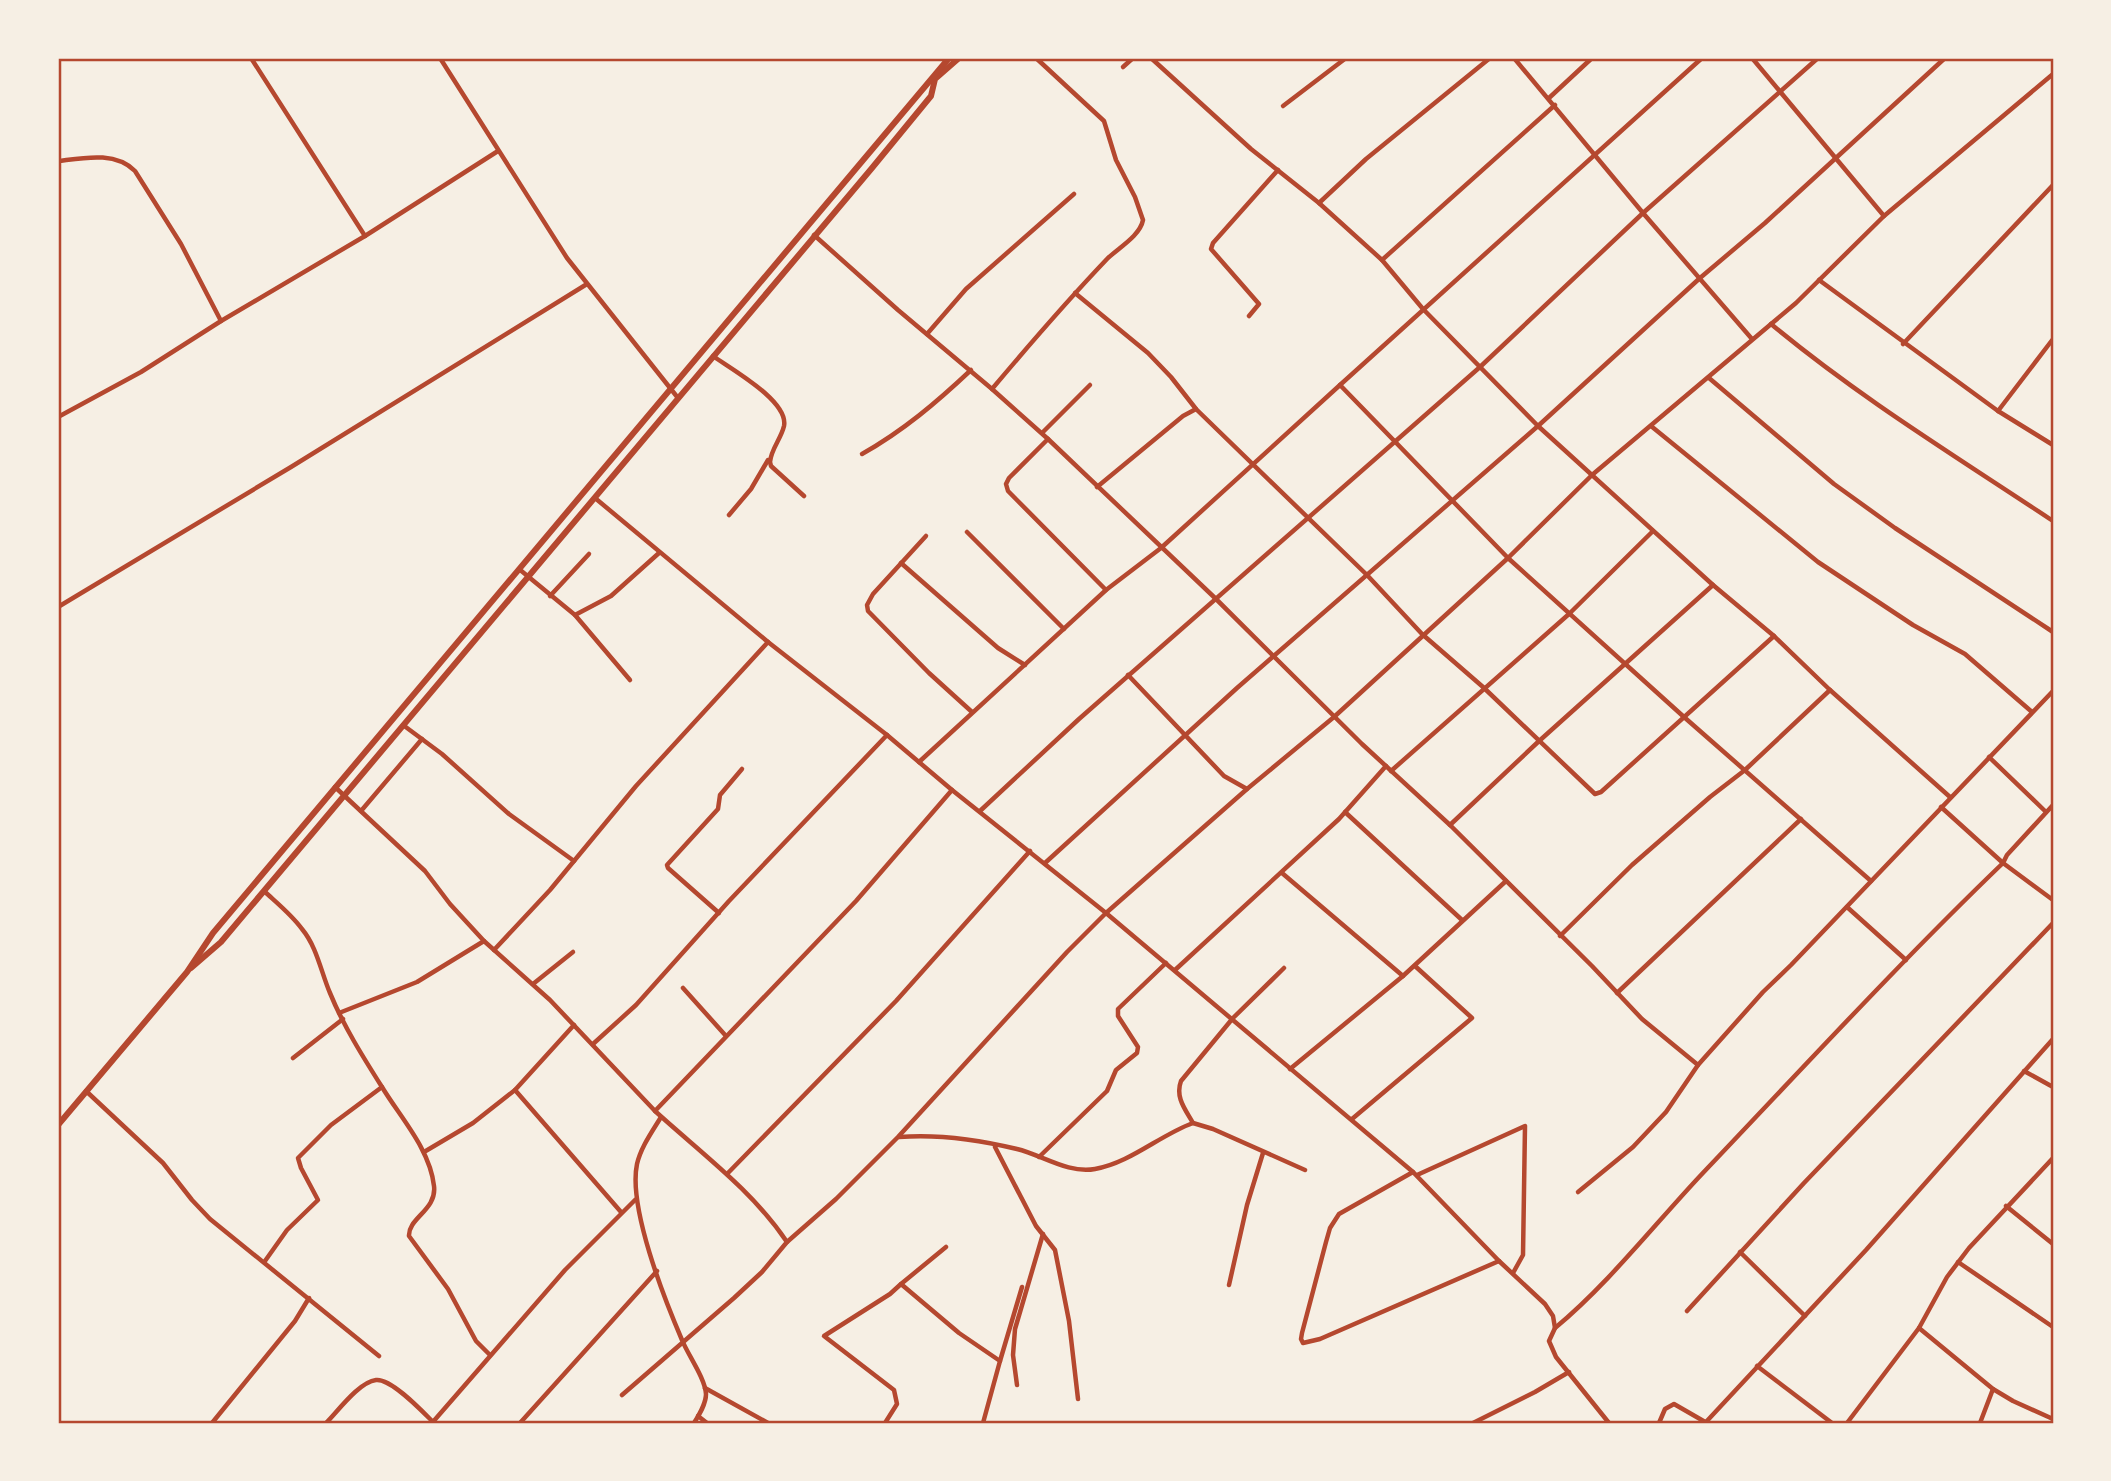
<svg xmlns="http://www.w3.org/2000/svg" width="2111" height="1481" font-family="'PT Sans',sans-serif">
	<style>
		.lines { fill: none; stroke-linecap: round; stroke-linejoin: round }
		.minor { stroke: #b5482f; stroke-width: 4.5 }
		.primary { stroke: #b5482f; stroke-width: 6 }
		.neatline { fill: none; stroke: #b5482f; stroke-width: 2.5 }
	</style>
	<rect width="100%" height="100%" fill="#f6efe4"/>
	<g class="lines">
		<g class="minor">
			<path d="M251,58L365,236"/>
			<path d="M440,58L567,258L678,398"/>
			<path d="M1036,58L1104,121L1116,160L1135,197L1143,220C1140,236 1118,248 1107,259C1067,301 1029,345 992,389L1048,439L1215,598L1362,744L1450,825L1592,966L1642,1019L1698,1065L1763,992L1791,965L2053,691"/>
			<path d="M1151,58L1251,149L1319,203L1382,260L1423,309L1538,426L1713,585L1774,636L1830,690L1950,797"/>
			<path d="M1514,58L1643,213L1752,339"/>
			<path d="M1702,58L1340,385L1508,558L1684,717L1871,881"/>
			<path d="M1752,58L1884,216"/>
			<path d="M1123,67L1133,58"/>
			<path d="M1549,98L1592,58"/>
			<path d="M1283,106L1346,58"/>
			<path d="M58,161C83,158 115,151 135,171L181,244L221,321"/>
			<path d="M1319,203L1366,159L1490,58"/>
			<path d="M814,235L898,310L992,389"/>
			<path d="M1382,260L1555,105"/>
			<path d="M1819,280L1998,411L2053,445"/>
			<path d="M1075,293L1148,353L1171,377L1196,409"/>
			<path d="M1249,316L1259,304L1211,249L1213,243L1278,170"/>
			<path d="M1771,324C1860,398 1957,457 2053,521"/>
			<path d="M927,334L966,289L1074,194"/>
			<path d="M1903,344L2053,185"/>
			<path d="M713,356C731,369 789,401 784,426C781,439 771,449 770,462L771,466L804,496"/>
			<path d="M1709,378L1834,484L1895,528L2053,632"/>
			<path d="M1998,411L2053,339"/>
			<path d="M58,417L141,372L221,321L365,236L498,151"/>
			<path d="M1651,426L1818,562L1913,625L1965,654L2032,712"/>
			<path d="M1042,433L1090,385"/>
			<path d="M1048,439L1009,478L1006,484L1008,491L1106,590"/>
			<path d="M862,454C903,431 937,402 971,370"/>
			<path d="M1097,487L1183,416L1196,409L1367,575L1422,634L1483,687L1595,794L1601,792L1774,636"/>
			<path d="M595,498L768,642L887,735L952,790L1106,913L1413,1172L1499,1261L1545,1304L1553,1316L1555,1328L1549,1341L1556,1357L1609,1423"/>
			<path d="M729,515L751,489L768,460"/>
			<path d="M967,532L1064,629"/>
			<path d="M926,536L873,594L867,605L868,611L929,673L972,712"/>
			<path d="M901,563L998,648L1025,665"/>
			<path d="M519,569L575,615L630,680"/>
			<path d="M550,596L589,554"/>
			<path d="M58,607L291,467L587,284"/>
			<path d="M575,615L611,596L659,553"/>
			<path d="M1128,675L1224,776L1247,789"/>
			<path d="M403,725L442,754L509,814L574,861"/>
			<path d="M1989,757L2046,812"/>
			<path d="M919,762L1106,590L1161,548L1340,385"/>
			<path d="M1391,771L1569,614L1653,531"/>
			<path d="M335,787L425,871L450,904L484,941L550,1000L655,1111"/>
			<path d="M1941,807L2003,863L2053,900"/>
			<path d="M361,811L422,739"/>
			<path d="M980,811L1079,719L1480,367L1643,213L1818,58"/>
			<path d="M1345,812L1462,920"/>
			<path d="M1450,825L1538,742L1713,585"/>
			<path d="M1045,863L1237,688L1538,426L1700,278L1765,223L1945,58"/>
			<path d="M1282,873L1403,976"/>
			<path d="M264,891C277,903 292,915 302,929C317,947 321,972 330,993C343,1025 363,1057 382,1087C400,1117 430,1149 434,1186C437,1210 408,1218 409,1236L448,1289L476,1341L490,1355"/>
			<path d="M1847,907L1906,960"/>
			<path d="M719,913L668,868L667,865L718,809L720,795L742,769"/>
			<path d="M1560,936L1632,865L1710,797L1745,770L1830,690"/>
			<path d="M494,950L550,890L636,786L768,642"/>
			<path d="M1175,970L1339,819L1386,766"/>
			<path d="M533,984L573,952"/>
			<path d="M683,988L726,1036"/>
			<path d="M1617,993L1801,819"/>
			<path d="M339,1013L417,982L484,941"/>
			<path d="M593,1044L636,1005L729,901L887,735"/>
			<path d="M293,1058L343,1019"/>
			<path d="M1290,1069L1403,976L1506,881"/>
			<path d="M2024,1071L2053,1087"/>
			<path d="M515,1090L621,1212"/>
			<path d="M86,1091L163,1163L192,1200L210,1219L379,1356"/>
			<path d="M661,1117C652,1132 641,1147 637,1164C628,1207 664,1298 682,1340C688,1355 705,1378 706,1394C706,1404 699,1415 694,1423"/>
			<path d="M1352,1119L1472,1018L1415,966"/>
			<path d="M1193,1123C1185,1109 1175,1097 1181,1081L1233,1018L1284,968"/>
			<path d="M899,1137C937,1134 980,1140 1017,1149C1042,1155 1068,1174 1095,1169C1130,1163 1160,1135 1193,1123L1213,1129L1305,1170"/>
			<path d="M995,1147L1036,1226L1055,1250L1069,1321L1078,1399"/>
			<path d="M424,1152L473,1123L515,1090L574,1025"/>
			<path d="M1039,1157L1107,1091L1116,1070L1137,1053L1138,1047L1118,1016V1009L1166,963"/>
			<path d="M1413,1172L1339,1214L1330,1228L1326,1242L1302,1333L1301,1339L1303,1343L1320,1339L1499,1261"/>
			<path d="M728,1173L896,1001L1030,851"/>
			<path d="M1417,1175L1525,1126L1523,1255L1513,1273"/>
			<path d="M1578,1192L1633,1147L1666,1112L1698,1065"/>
			<path d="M2006,1206L2053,1244"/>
			<path d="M787,1242C752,1190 701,1153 655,1111L856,901L952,790"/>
			<path d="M1740,1252L1805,1316"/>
			<path d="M265,1261L287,1230L318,1200L301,1168L298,1158L331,1125L382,1087"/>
			<path d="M1958,1262L2053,1327"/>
			<path d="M901,1284L946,1247"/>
			<path d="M1229,1285L1247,1205L1263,1153"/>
			<path d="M1687,1311L1804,1183L2053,923"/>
			<path d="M1555,1328C1608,1284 1654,1225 1701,1175C1801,1070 1899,963 2003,863L2007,855L2053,805"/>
			<path d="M1919,1328L1993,1389"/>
			<path d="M1000,1361L1022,1287"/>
			<path d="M1757,1366L1832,1423"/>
			<path d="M1017,1385L1013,1355L1015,1329L1043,1234"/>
			<path d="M705,1388L768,1423"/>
			<path d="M622,1395L734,1298L762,1272L787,1242L836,1199L898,1137L1067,952L1106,913L1247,789L1334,717L1508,558L1592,475L1796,303L1884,216L2053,74"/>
			<path d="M698,1416L707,1423"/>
			<path d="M1706,1422L1866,1250L2053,1039"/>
			<path d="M212,1423L295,1321L309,1298"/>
			<path d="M326,1423C338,1411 359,1382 376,1380C391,1378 422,1411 433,1422"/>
			<path d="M432,1423L565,1270L635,1200"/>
			<path d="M520,1423L657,1271"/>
			<path d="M885,1423L897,1404L894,1390L824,1336L890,1294L901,1284L959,1333L1000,1361L983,1423"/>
			<path d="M1473,1423L1535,1392L1569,1372"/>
			<path d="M1659,1423L1665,1409L1674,1404L1707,1423"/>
			<path d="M1847,1423L1919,1328L1947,1277L1969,1248L2053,1158"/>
			<path d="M1980,1423L1993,1389L2013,1401L2053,1419"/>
		</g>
		<g class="primary">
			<path d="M191,968L221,942L872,168L931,96L935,79L959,58"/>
			<path d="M58,1125L187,972L213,933L949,58"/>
		</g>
	</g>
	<rect width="2111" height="1481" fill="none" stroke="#f6efe4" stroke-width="119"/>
	<rect x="60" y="60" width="1992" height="1362" class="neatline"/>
</svg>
